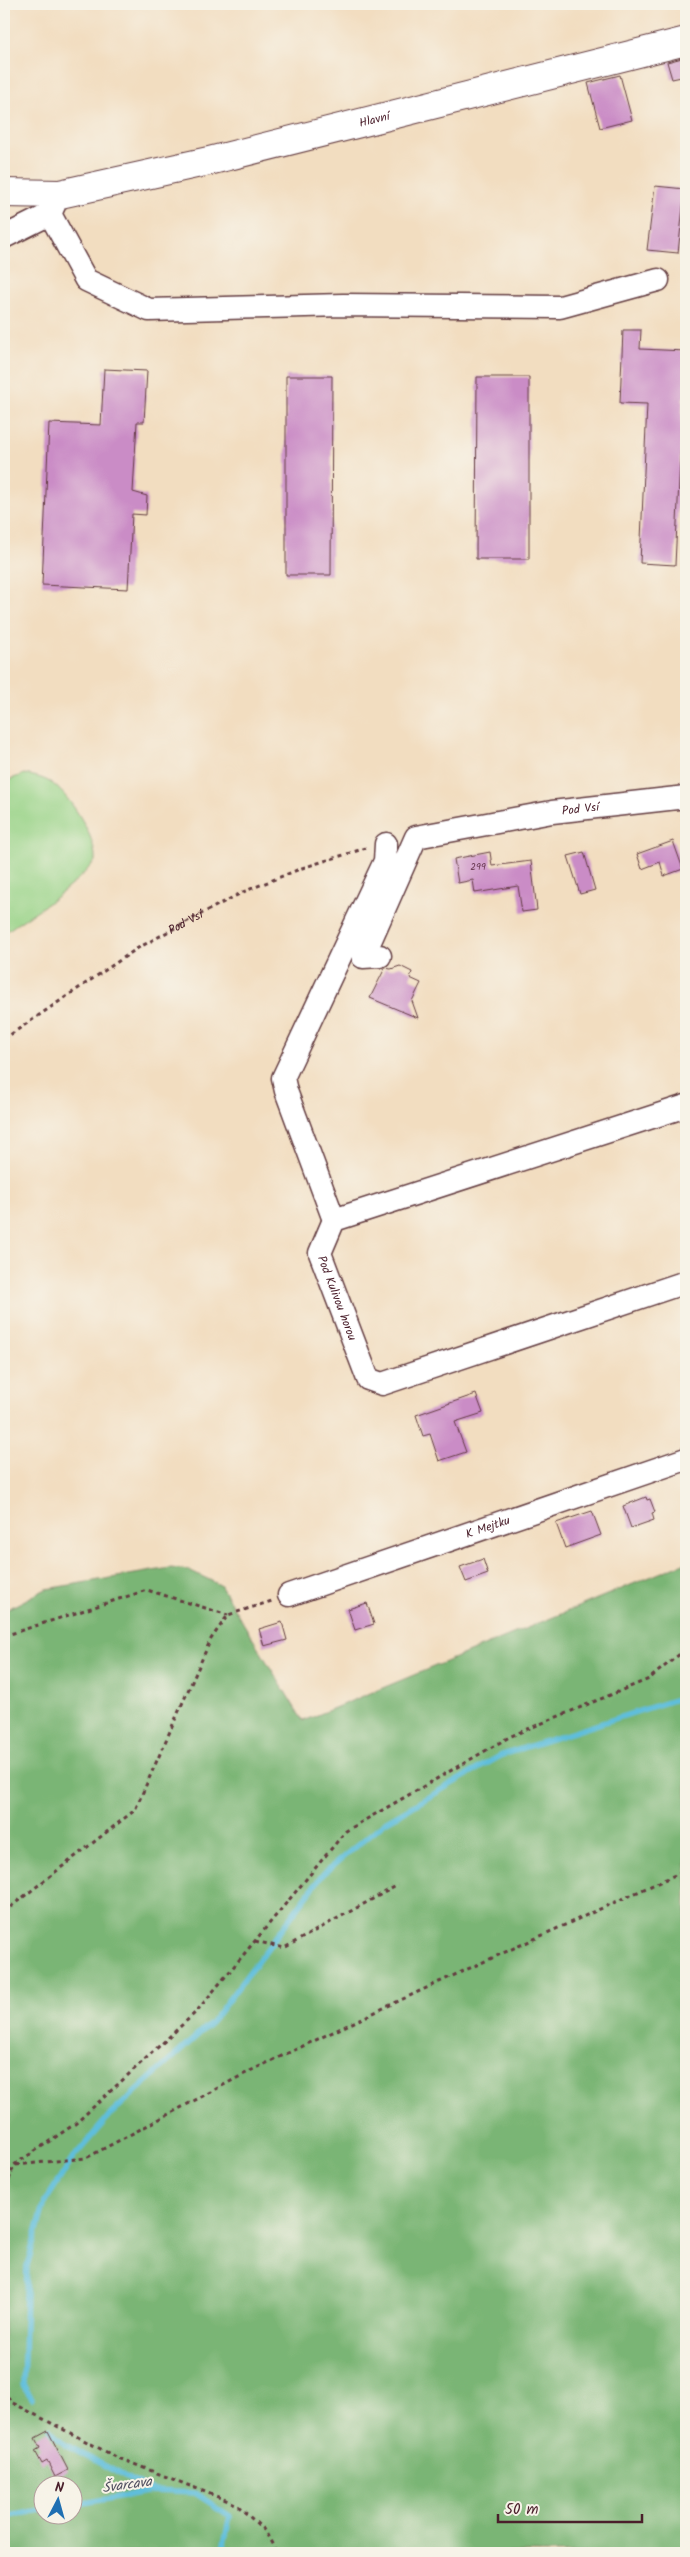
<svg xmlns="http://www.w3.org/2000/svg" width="690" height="2557" font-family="Kalam,sans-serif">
  <rect width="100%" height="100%" fill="#f7f3e8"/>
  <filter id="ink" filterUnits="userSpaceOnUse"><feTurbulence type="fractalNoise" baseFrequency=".02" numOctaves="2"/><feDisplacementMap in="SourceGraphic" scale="10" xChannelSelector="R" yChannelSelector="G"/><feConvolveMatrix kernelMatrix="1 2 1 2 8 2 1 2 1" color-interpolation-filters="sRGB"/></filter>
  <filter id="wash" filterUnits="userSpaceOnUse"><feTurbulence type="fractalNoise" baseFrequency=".0096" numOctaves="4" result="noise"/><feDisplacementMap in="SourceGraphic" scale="20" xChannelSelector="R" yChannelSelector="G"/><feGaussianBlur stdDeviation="1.12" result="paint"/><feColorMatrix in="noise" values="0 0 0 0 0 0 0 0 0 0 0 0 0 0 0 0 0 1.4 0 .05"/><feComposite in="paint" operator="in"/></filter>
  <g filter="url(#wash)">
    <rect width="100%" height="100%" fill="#f2ddc0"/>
    <path fill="#98d387" stroke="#717959" d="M24 774C34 776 45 778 53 784 71 798 97 838 95 861 71 891 35 911 4 933V782Z"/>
    <path fill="#7ab574" stroke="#626a50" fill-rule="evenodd" d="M686 1562V2553H4V1611L46 1589 170 1568 189 1570 220 1585 303 1721ZM42 2484H72V2514H42Z"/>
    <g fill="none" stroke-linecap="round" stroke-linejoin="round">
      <path stroke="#5ebedc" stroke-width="5.5" d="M32 2398 23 2385 27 2266 45 2202 73 2158 111 2114 211 2023 324 1873 385 1822 502 1755 686 1696
        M50 2429 64 2444 152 2491
        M72 2505 153 2491 195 2493 230 2516 222 2553
        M4 2517 42 2510"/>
    </g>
    <g id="blocks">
      <path fill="#ca8cc6" d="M686 57V76L672 79 667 62Z
        M620 75 632 120 600 128 588 83Z
        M655 186 685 189 678 253 647 250Z
        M623 330H641L640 349 686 351V398L683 397 675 565 640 563 647 404 620 403Z
        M104 369 147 371 144 422H137L133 492 147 496 146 515 132 514 128 589 42 585 49 423 101 425Z
        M286 376H332L331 575H286Z
        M477 377H529V559H476Z
        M673 841 683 869 664 876 660 862 642 869 637 854Z
        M490 852 492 866 531 861 537 910 522 912 518 886 475 893 473 880 458 883 454 859Z
        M584 852 595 890 580 894 568 856Z
        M400 966 412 972 410 978 421 983 412 1001 418 1018 370 998 385 968 391 969Z
        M476 1394 483 1413 455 1422 466 1452 439 1461 430 1434 423 1436 416 1415Z
        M646 1497 647 1500 650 1499 655 1512 652 1513 654 1520 631 1528 623 1506Z
        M592 1511 601 1535 565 1548 556 1523Z
        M483 1559 488 1574 466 1582 460 1567Z
        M367 1603 374 1624 355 1630 348 1609Z
        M282 1622 287 1640 264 1646 259 1629Z
        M48 2431 68 2470 55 2477 47 2461 42 2464 35 2451 40 2448 35 2438Z"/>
    </g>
  </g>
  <g filter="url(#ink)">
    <use href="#blocks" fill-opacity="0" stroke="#633c41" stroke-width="1"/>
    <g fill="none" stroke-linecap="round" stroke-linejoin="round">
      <defs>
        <g id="minor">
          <path d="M50 214 86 280 149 310 343 305 560 307 658 280"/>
          <path d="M4 237 50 214 56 201"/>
          <path id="s2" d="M380 956 363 957 416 837 552 812 686 797"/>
          <path id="s3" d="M686 1106 334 1220 320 1253 368 1379 382 1384 686 1282"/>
          <path d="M334 1220 286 1091 283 1078 385 861 386 844"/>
          <path id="s4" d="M289 1595 686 1459"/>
        </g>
        <g id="secondary">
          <path id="s5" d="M4 193 60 194 209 161 686 41"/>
        </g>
      </defs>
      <use href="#minor" stroke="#633c41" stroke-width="25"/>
      <use href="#secondary" stroke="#633c41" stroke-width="30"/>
      <g stroke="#633c41" stroke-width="3" stroke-dasharray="4 4" stroke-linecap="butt">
        <path id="s1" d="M4 1039 138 948 197 916 243 892 302 868 366 848"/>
        <path d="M4 1636 147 1590 228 1615"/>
        <path d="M4 1912 135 1810 211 1639 228 1615 272 1601"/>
        <path d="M255 1941 284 1948 398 1885"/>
        <path d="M16 2165 86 2158 252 2070 437 1983 686 1870"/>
        <path d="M4 2195 14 2165 75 2124 196 2012 346 1831 511 1736 649 1679 686 1649"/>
        <path d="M4 2390 11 2402 116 2457 236 2504 265 2531 277 2553"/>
      </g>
      <use href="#minor" stroke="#fff" stroke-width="22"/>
      <use href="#secondary" stroke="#fff" stroke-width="28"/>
    </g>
  </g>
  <g text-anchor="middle" stroke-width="4" stroke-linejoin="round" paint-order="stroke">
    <g font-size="10" fill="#6a3a52">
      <text x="478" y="870">299</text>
    </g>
    <g font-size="12" fill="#4a1f2b" stroke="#f7f3e8">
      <text dy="4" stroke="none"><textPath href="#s5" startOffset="379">Hlavní</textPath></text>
      <text dy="4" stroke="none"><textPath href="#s2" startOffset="315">Pod Vsí</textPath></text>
      <text dy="4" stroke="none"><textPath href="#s1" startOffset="216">Pod Vsí</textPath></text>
      <text dy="4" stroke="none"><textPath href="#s3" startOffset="454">Pod Kulivou horou</textPath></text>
      <text dy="4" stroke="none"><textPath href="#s4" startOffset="210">K Mejtku</textPath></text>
    </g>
    <g font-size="14" font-style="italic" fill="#504f60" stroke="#f7f3e8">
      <text transform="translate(127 2484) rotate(-8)" y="5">Švarcava</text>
    </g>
  </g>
  <rect width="690" height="2557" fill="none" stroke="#f7f3e8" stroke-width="20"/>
  <g transform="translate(58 2500) rotate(6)"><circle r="24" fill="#f7f3e8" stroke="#b29e9c"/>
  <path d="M0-4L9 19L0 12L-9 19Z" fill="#1f6fb2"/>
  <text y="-8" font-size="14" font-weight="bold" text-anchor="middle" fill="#4a1f2b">N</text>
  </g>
  <path d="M498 2514v8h144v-8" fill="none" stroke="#4a1f2b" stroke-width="2.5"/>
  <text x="505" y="2514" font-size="15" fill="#4a1f2b" stroke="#f7f3e8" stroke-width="4" paint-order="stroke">50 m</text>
</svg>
